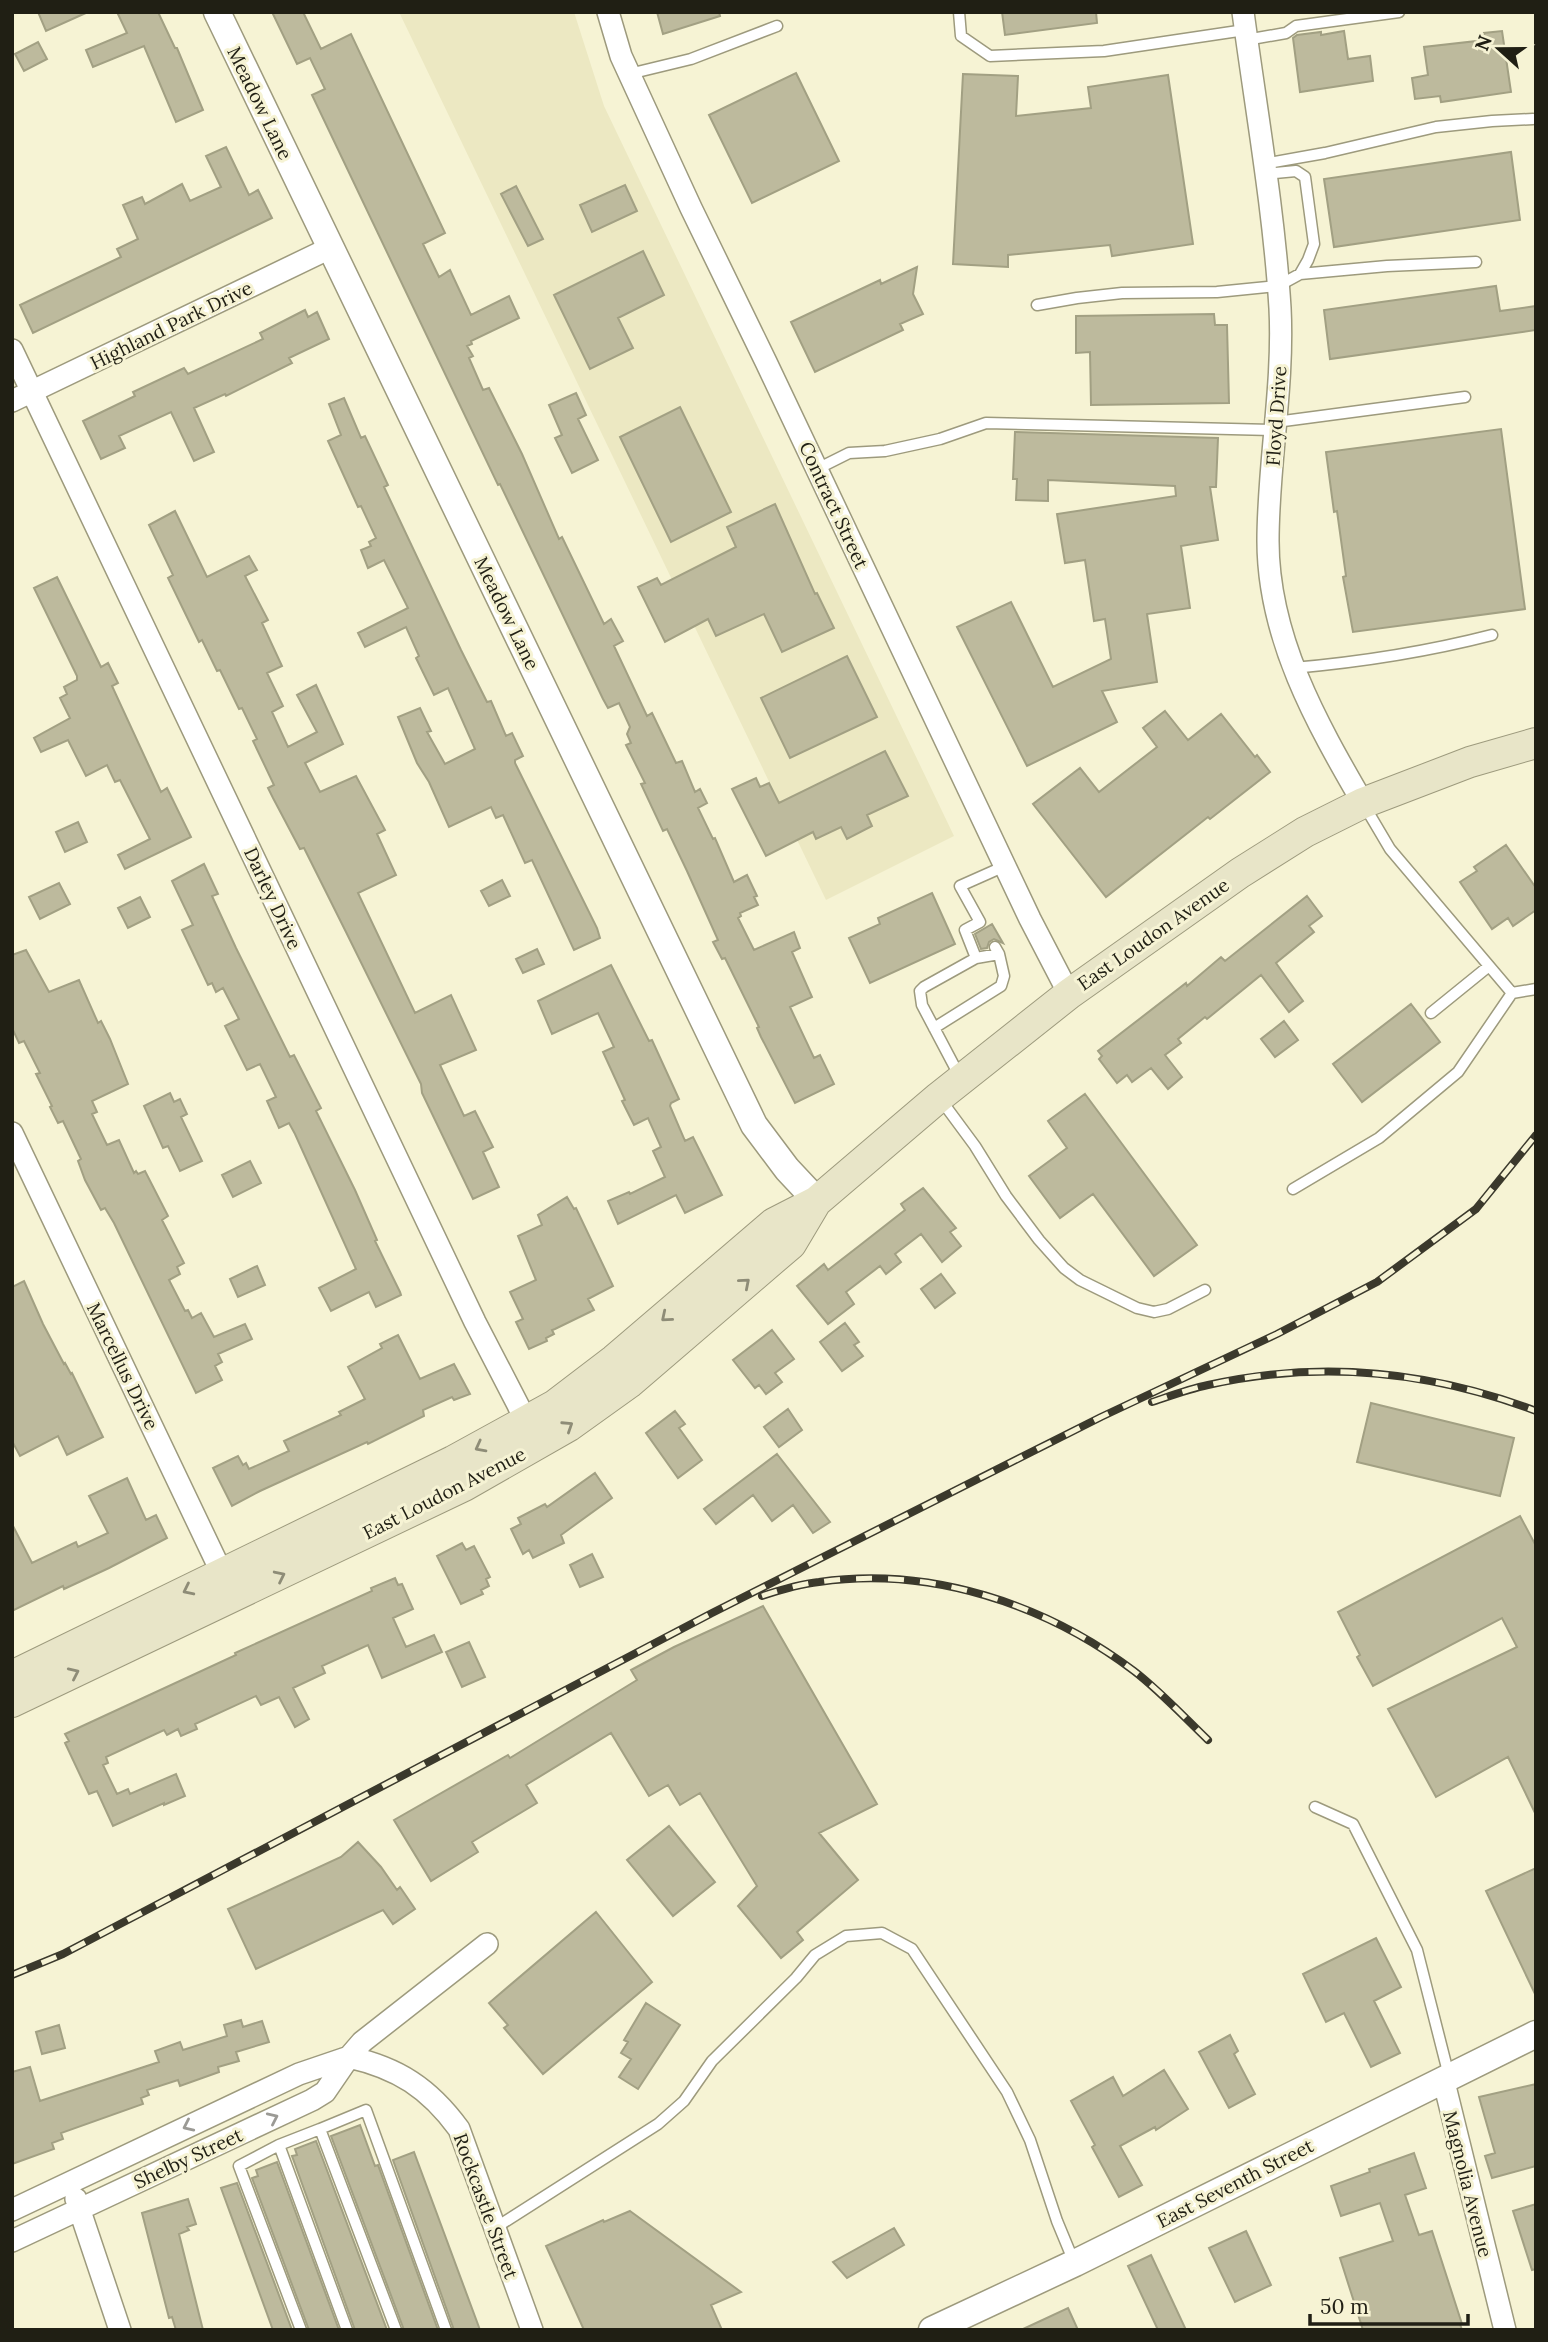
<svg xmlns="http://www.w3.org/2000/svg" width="1548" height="2342" font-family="Lora,serif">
  <rect width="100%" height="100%" fill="#f6f3d4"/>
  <path fill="#ece8c2" d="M399 12H574L604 106 954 836 826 900Z"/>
  <path fill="#bdba9d" stroke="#a2a083" stroke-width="2" d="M38 12H88L46 31Z
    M117 12H158L175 48H177L203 110 176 122 144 46 93 67 86 50 127 33Z
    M272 12H303L321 49 351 34 445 233 423 244 439 277 450 270 471 315 509 296 519 318 471 341 472 344 467 346 473 356 469 358 483 390 489 388 522 454 559 539 562 537 604 624 611 619 623 641 614 646 647 716 652 713 676 763 682 761 695 792 700 789 707 803 698 808 713 839 715 838 734 882 747 875 757 896 754 897 758 905 740 913 741 916 738 918 754 950 794 932 800 948 792 952 812 997 790 1007 814 1058 820 1055 834 1084 795 1103 761 1037 757 1028 759 1027 725 958 722 959 713 942 718 940 687 871 667 829 663 831 641 784 645 783 626 745 631 743 627 734 630 727 619 703 608 708 603 699 500 484 498 485 312 95 325 89 310 58 297 64Z
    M657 12H719L720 16 663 34Z
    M1002 12H1096L1097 23 1005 35Z
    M1344 31 1348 59 1370 56 1373 81 1300 92 1293 38 1297 35 1321 32V35Z
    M1502 31 1511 92 1441 102 1440 96 1415 99 1412 78 1428 75 1424 47 1485 40 1484 33Z
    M38 42 47 59 24 71 15 54Z
    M796 73 839 161 752 203 709 115Z
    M963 74 1018 76 1016 116 1091 108 1088 87 1168 75 1193 244 1112 256 1110 245 1008 255V267L953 264Z
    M226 147 249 195 258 190 272 218 33 333 20 305 121 257 117 249 138 239 123 205 142 197 145 204 182 184 190 201 221 187 206 156Z
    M1511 152 1520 220 1334 247 1324 179Z
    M625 185 637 211 592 232 580 205Z
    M516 186 543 239 528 246 501 194Z
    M643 251 664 295 618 318 633 348 590 369 554 295Z
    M917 267 913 294 923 314 900 324 903 330 815 372 791 322 880 280 881 284Z
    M1496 286 1500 311 1536 306V330L1330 359 1324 310Z
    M305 310 308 317 317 312 329 339 289 358 292 363 226 396 225 394 194 408 214 452 194 461 171 412 119 436 125 448 101 459 83 421 135 396 133 392 184 368 188 374 263 339 260 333Z
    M1214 314 1215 325H1227L1229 403 1091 405 1090 352 1076 353V316Z
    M576 393 586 415 578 419 598 460 572 473 555 438 562 435 549 405Z
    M344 398 361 438 365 436 388 485 384 487 461 650 487 702 491 701 506 736 512 733 523 756 515 760V763L597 928 600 938 574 950 532 860 525 863 503 815 496 818 491 807 449 827 429 782 417 763 398 717 420 708 431 731 427 732 445 764 475 749 448 688 434 695 416 658 419 656 406 627 365 647 358 633 408 608 384 560 368 568 361 550 371 546 369 542 376 538 361 506 358 507 328 441 341 435 329 404Z
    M680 407 731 512 671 542 620 437Z
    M1501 429 1525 609 1353 632 1343 577 1346 576 1337 511 1334 512 1326 452Z
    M1015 432 1218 438 1216 487H1210L1218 540 1181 546 1190 608 1147 614 1157 682 1102 691 1117 722 1027 766 957 627 1011 602 1053 687 1111 659 1105 619 1094 621 1085 560 1065 563 1057 514 1176 496 1175 486 1048 480V501L1016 500 1017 479H1013Z
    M775 504 815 594 817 593 834 628 782 652 764 614 716 636 708 619 665 642 638 587 657 578 661 585 736 547 727 527Z
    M175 511 207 577 249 556 257 570 245 576 268 620 262 623 282 666 267 673 283 706 272 712 288 747 317 732 297 695 316 685 343 744 305 763 320 792 356 776 385 830 377 834 396 875 358 893 415 1013 451 995 476 1050 440 1065 464 1116 475 1111 493 1147 483 1152 499 1187 473 1199 422 1093 421 1084 346 932 304 848 300 849 273 798 268 788 274 785 253 741 257 739 242 708 239 709 220 670 217 671 202 640 199 642 168 578 173 575 149 525Z
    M57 577 101 667 108 663 118 683 112 686 161 792 167 788 191 837 125 869 118 855 150 839 120 780 115 782 107 765 86 776 68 740 41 752 34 738 70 718 60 698 67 694 64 687 77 680V676L34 588Z
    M847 656 877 717 790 758 761 698Z
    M1165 711 1188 740 1221 714 1255 757 1257 755 1270 772 1210 819 1208 817 1106 897 1033 804 1080 768 1099 792 1157 747 1143 728Z
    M885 751 908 796 867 815 872 826 847 839 841 827 816 839 813 832 766 856 732 789 756 778 760 787 769 783 779 803Z
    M78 822 87 842 65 852 56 832Z
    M1506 845 1536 888V910L1513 926 1508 918 1492 929 1460 882 1477 871 1474 867Z
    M204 864 218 894 212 896 236 948 290 1057 294 1055 321 1108 316 1111 355 1190 377 1240 375 1241 400 1292 401 1295 376 1307 369 1292 331 1311 319 1288 356 1269 295 1134 289 1123 279 1128 267 1101 276 1097 260 1064 247 1070 225 1026 239 1019 223 988 216 992 212 983 208 985 182 930 193 925 172 881Z
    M502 880 510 896 489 906 481 891Z
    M59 883 70 904 40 919 29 897Z
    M932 893 955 944 870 983 849 938 880 924 878 918Z
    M1307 896 1322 916 1309 926 1314 932 1276 963 1303 1001 1289 1012 1261 975 1207 1019 1205 1017 1178 1039 1181 1043 1165 1055 1182 1077 1168 1089 1151 1068 1132 1082 1127 1075 1117 1083 1099 1059 1102 1056 1098 1051 1186 983 1187 986 1221 957 1225 961Z
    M140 897 150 917 128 928 118 908Z
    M992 924 1003 943 994 939 989 942 987 948 981 949 975 934Z
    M537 949 544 964 523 973 516 959Z
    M26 950 49 992 79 980 98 1023 101 1021 110 1039 128 1084 92 1101 97 1112 92 1114 107 1145 119 1140 134 1173 136 1171 138 1174 145 1171 168 1216 162 1220 184 1263 177 1267 180 1274 169 1280 185 1311 188 1310 192 1318 201 1313 214 1337 245 1324 252 1339 218 1354 222 1362 215 1366 222 1380 196 1393 114 1223 105 1208 101 1210 85 1180 78 1161 81 1159 63 1121 58 1123 50 1107 52 1106 36 1074 40 1073 24 1041 19 1043 12 1028V955Z
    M611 965 649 1041 652 1040 679 1099 671 1103 670 1106 685 1141 693 1137 722 1195 685 1213 676 1195 618 1224 608 1201 629 1192 630 1194 665 1177 653 1151 661 1147 648 1118 634 1125 622 1101 625 1100 603 1052 614 1047 598 1013 552 1034 538 1001Z
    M1411 1004 1440 1042 1362 1102 1333 1064Z
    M1284 1021 1298 1040 1275 1057 1261 1039Z
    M170 1093 174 1102 180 1099 187 1114 181 1117 202 1161 180 1171 168 1146 163 1148 144 1106Z
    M1085 1094 1197 1245 1154 1276 1093 1194 1060 1218 1029 1176 1067 1148 1048 1121Z
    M250 1161 261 1183 233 1197 222 1175Z
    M923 1188 956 1228 950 1232 961 1246 942 1262 921 1234 895 1254 901 1262 886 1274 880 1266 846 1292 854 1304 828 1324 797 1286 824 1264 828 1270 859 1246 905 1210 901 1204Z
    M567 1197 574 1209 576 1208 613 1286 588 1299 594 1310 555 1329 552 1330 554 1334 546 1338 547 1341 529 1349 516 1322 523 1319 510 1292 536 1280 518 1236 542 1225 538 1215Z
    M257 1266 265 1285 238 1297 230 1279Z
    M941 1274 955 1293 935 1308 921 1289Z
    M24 1281 43 1324 64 1364 65 1363 71 1374 72 1373 103 1437 67 1455 58 1436 20 1456 12 1441V1287Z
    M845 1323 859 1342 854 1345 863 1356 842 1371 820 1342Z
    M772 1330 794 1359 775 1373 782 1382 766 1394 759 1385 755 1388 733 1360Z
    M398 1335 420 1379 454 1364 470 1394 454 1400 452 1397 423 1410 424 1416 368 1444 367 1442 260 1491 232 1506 213 1468 238 1456 243 1465 246 1463 249 1469 289 1451 284 1441 341 1415 339 1412 365 1399 348 1367 382 1348 380 1344Z
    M1371 1403 1514 1438 1500 1496 1357 1462Z
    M788 1409 802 1430 779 1447 764 1427Z
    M675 1411 685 1424 679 1428 702 1460 678 1478 646 1433Z
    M777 1454 830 1522 813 1533 793 1505 772 1521 753 1495 716 1524 704 1509Z
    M595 1473 612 1498 561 1535 564 1543 533 1558 529 1550 523 1554 511 1529 521 1524 518 1518 545 1504 547 1507Z
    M127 1478 146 1520 156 1515 167 1538 109 1568 64 1589 63 1586 12 1611V1524L32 1563 76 1542 78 1547 108 1533 89 1496Z
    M1520 1516 1536 1546V1815L1508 1757 1436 1797 1388 1709 1517 1647 1502 1618 1373 1686 1357 1657 1360 1655 1338 1612Z
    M462 1543 466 1550 474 1546 490 1577 486 1579 489 1586 481 1590 483 1594 461 1604 437 1556Z
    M592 1554 603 1577 580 1587 570 1565Z
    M395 1578 398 1585 402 1584 413 1609 393 1618 406 1647 434 1635 442 1652 382 1678 368 1645 322 1666 325 1673 293 1688 309 1719 295 1727 279 1697 261 1705 256 1696 195 1724 197 1729 181 1736 178 1729 167 1735 164 1730 106 1757 108 1763 103 1765 117 1794 128 1789 130 1794 176 1774 185 1796 164 1805V1803L113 1826 97 1791 89 1794 65 1743 69 1741 65 1734 236 1655 235 1653 372 1591 371 1588Z
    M763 1606 877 1804 819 1833 858 1880 797 1932 803 1940 781 1958 738 1906 757 1886 700 1793 680 1805 668 1785 649 1796 611 1733 526 1785 537 1803 472 1842 478 1852 431 1881 394 1820 508 1755 510 1758 637 1680 631 1670 674 1647Z
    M469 1642 485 1677 462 1687 446 1652Z
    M669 1826 715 1882 673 1916 627 1860Z
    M358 1842 381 1867 397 1890 400 1887 415 1909 393 1924 383 1910 256 1969 228 1909 341 1857Z
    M1536 1868V1996L1486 1891Z
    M596 1912 652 1982 543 2074 504 2028 508 2025 489 2003Z
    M1376 1938 1401 1987 1374 2001 1400 2053 1371 2067 1344 2013 1326 2022 1303 1974Z
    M646 2003 680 2025 638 2089 619 2077 631 2059 621 2053 628 2042 624 2040Z
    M241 2020 243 2027 262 2021 269 2042 236 2052 239 2061 218 2067 219 2072 180 2086 178 2080 147 2090 149 2095 141 2098 143 2104 61 2133 63 2139 52 2143 54 2149 12 2164V2072L30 2067 40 2101 159 2062 155 2051 180 2042 183 2050 227 2036 224 2025Z
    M59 2025 65 2048 42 2054 36 2032Z
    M1230 2035 1238 2051 1234 2054 1255 2094 1229 2108 1199 2052Z
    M1164 2070 1188 2109 1156 2130 1155 2127 1120 2146 1142 2185 1119 2197 1092 2147 1095 2145 1071 2101 1113 2077 1123 2096Z
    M1536 2084V2166L1492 2178 1485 2156 1495 2153 1479 2097Z
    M360 2125 375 2166 378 2165 438 2330H404L331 2136Z
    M316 2141 387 2330H355L292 2156 297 2155 295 2149Z
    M414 2152 480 2330H454L393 2160Z
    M1414 2153 1426 2188 1405 2195 1419 2235 1432 2231 1462 2324H1460L1462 2330H1363L1340 2258 1393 2241 1380 2203 1341 2216 1331 2186 1370 2172 1369 2169Z
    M277 2162 339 2330H309L252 2178 258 2176 256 2170Z
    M237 2183 292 2330H273L221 2188Z
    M188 2199 196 2224 187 2227 189 2230 179 2234 203 2330H176L172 2317 169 2318 142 2213Z
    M1536 2204V2269L1532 2270 1513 2211Z
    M630 2211 741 2292 711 2305 722 2330H584L546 2246 603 2220 604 2222Z
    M894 2228 904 2245 847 2278 833 2262Z
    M1246 2231 1271 2285 1235 2302 1209 2248Z
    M1151 2255 1186 2330H1158L1128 2266Z
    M1068 2308 1078 2330H1021Z"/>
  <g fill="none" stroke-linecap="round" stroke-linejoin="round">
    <defs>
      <path id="service" d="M959 12 961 36 990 56 1104 51 1245 30
        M1246 40 1286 33 1296 26 1399 12
        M629 74 691 59 777 26
        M1263 164 1325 153 1436 127 1492 121 1533 119
        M1264 174 1296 171 1305 177 1314 244 1308 260 1300 274
        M1037 305 1077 298 1122 293 1217 292 1278 286 1300 274 1387 266 1476 262
        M1276 422 1465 397
        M817 469 849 453 885 451 940 439 986 423 1275 430
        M1293 668C1361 662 1426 652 1492 635
        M976 958 999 954 995 947
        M1512 993 1536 989
        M1431 1013 1489 966
        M934 1028 1001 986 1004 976 999 954
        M960 1077 922 1005 920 991 924 987 976 958 965 930 980 922 960 886 1005 866
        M941 1100 975 1146 1006 1196 1039 1240 1064 1268 1080 1280 1137 1308 1154 1312 1168 1309 1205 1290
        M1293 1189 1379 1138 1458 1072 1512 993 1390 849 1364 805
        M1315 1807 1353 1824 1417 1950 1449 2076
        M320 2129 366 2110 446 2330
        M279 2145 347 2330
        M495 2228 658 2124 684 2101 712 2061 796 1978 815 1955 846 1936 882 1933 912 1949 1007 2092 1030 2140 1057 2221 1074 2262
        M301 2330 239 2166 279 2145 320 2129 396 2330"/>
      <path id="minor" d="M608 12 621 56 691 208 766 362 1030 919 1069 994
        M1243 12C1256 109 1274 210 1280 308 1284 386 1268 463 1268 541 1268 637 1316 722 1363 803
        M12 350 475 1322 518 1405 531 1434
        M12 401 330 248
        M12 1133 228 1586
        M487 1944 362 2042 349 2057C398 2068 429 2088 459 2129L532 2330
        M1443 2078 1505 2330
        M76 2199 120 2330
        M12 2210 299 2074 349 2057 325 2092 312 2100 12 2241"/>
      <path id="tertiary" d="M217 12 754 1125 787 1169 817 1201
        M932 2330 1075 2263 1536 2034"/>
      <path id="secondary" d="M12 1676 453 1461 555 1405 614 1360 774 1223 817 1201 939 1097 1069 994 1240 873 1305 832 1363 803 1470 762 1536 743
        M12 1702 464 1486 569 1426 629 1383 791 1244 816 1202"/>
    </defs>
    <use href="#service" stroke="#9d9a7d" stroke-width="13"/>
    <use href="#minor" stroke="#9d9a7d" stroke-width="24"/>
    <use href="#tertiary" stroke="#9d9a7d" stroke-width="29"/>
    <use href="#secondary" stroke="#9d9a7d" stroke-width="32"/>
    <use href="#service" stroke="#fff" stroke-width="10"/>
    <use href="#minor" stroke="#fff" stroke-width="21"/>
    <use href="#tertiary" stroke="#fff" stroke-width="26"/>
    <use href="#secondary" stroke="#e8e5c8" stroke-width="30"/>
    <defs>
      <path id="rail" d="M1152 1402C1170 1396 1189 1389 1208 1385 1319 1360 1430 1371 1536 1411
        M762 1596C780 1590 800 1584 819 1582 930 1566 1046 1604 1134 1671 1160 1691 1184 1717 1208 1740
        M12 1975 63 1954 712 1613 1101 1417 1277 1334 1377 1282 1476 1209 1536 1135"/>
    </defs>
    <use href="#rail" stroke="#3b392c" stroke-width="8"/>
    <use href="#rail" stroke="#f6f3d4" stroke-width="5" stroke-dasharray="16" stroke-linecap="butt"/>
  </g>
  <defs><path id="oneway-chevron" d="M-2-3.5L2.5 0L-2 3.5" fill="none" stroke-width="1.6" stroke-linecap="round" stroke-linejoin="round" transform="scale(1.75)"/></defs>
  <g stroke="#8e8c77">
    <use href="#oneway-chevron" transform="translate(745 1283) rotate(-41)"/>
    <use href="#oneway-chevron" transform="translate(666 1317) rotate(140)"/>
    <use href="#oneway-chevron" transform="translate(568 1426) rotate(-33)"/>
    <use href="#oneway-chevron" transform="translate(480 1447) rotate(152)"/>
    <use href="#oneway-chevron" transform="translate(280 1576) rotate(-26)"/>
    <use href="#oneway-chevron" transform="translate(188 1590) rotate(154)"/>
    <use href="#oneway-chevron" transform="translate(74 1673) rotate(-25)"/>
  </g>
  <g stroke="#9b9a95">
    <use href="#oneway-chevron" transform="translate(273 2118) rotate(-25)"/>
    <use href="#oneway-chevron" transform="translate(188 2126) rotate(155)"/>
  </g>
  <g text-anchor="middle" stroke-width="6" stroke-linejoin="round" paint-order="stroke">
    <g font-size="19" fill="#201f14" stroke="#f6f3d4">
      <text transform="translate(260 103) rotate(64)" y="7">Meadow Lane</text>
      <text transform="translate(171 325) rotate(-26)" y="7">Highland Park Drive</text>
      <text transform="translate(1276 416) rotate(-86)" y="7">Floyd Drive</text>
      <text transform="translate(834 505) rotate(65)" y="7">Contract Street</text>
      <text transform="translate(507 613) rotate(64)" y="7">Meadow Lane</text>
      <text transform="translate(273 898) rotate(65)" y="7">Darley Drive</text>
      <text transform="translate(1153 934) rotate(-35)" y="7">East Loudon Avenue</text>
      <text transform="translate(123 1366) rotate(64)" y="7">Marcellus Drive</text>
      <text transform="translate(444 1493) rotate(-27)" y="7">East Loudon Avenue</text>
      <text transform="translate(188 2158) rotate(-25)" y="7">Shelby Street</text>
      <text transform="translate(1235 2183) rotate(-27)" y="7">East Seventh Street</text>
      <text transform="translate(1468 2184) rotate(76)" y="7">Magnolia Avenue</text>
      <text transform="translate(486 2206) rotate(70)" y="7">Rockcastle Street</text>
    </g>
  </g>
  <rect width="1548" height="2342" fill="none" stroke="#201f14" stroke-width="28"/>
  <g transform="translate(1499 49) rotate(291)" stroke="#f6f3d4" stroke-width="5" paint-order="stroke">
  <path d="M0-5L12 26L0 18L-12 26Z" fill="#201f14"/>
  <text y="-10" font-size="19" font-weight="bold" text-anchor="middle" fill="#201f14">N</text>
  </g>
  <path d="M1310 2314v10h158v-10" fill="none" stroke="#201f14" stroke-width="3.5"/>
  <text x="1320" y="2314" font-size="21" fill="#201f14" stroke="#f6f3d4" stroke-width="5" paint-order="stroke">50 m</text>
</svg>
